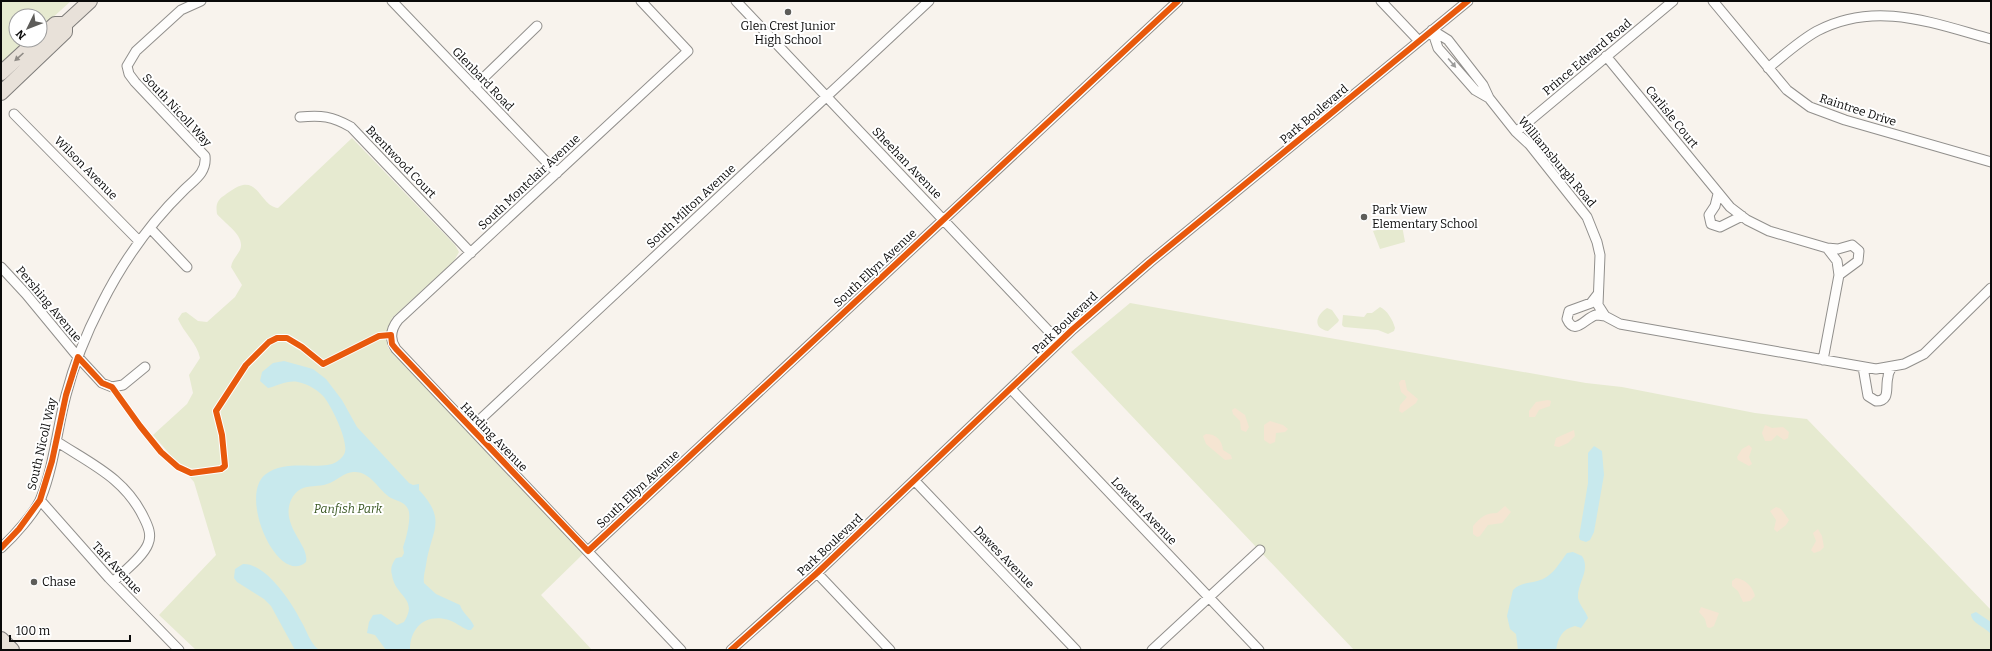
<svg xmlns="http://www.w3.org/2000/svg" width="1992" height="651" font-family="Bitter,serif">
  <rect width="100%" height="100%" fill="#f8f3ed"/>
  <path fill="#e6ead0" d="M1 1H71L40 29V16H16V40H27L1 64Z
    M352 138 455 245 459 252 454 261 392 318 386 336 388 348 583 554 541 595 592 650H196L159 615 216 555 194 482 153 435 187 404 193 393 189 375 200 358C197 343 184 333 178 319L182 313 186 312 198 321 207 322 235 297 242 285 231 267C232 260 237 256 240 250 246 236 225 224 217 214 216 207 216 202 222 197 228 193 236 186 243 185 259 182 263 207 278 208Z
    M1401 220 1405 242 1380 249 1373 231 1390 227 1389 223Z
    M1130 303 1586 383 1622 387 1755 413 1807 419 1991 610V650H1354L1071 352Z
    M1380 307C1387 310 1393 320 1395 328L1394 331 1388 334 1378 330 1344 327 1342 325 1343 315 1364 317 1367 313H1372Z
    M1327 308 1332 310 1339 320 1338 322 1328 331C1312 328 1316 315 1327 308Z"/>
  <path fill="#f5e5d2" d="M1401 380H1405L1407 390 1418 399 1416 403 1402 413 1399 411 1400 405 1407 397 1401 392 1399 383Z
    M1548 400 1551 401 1550 406 1539 410 1535 417H1529V411L1536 402Z
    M1235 408 1245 415 1249 427 1246 432 1241 430 1240 421 1233 414 1232 410Z
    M1270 421 1283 425 1288 429 1285 432 1276 433 1275 442 1270 444 1264 440V425Z
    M1765 425 1772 428 1783 427 1789 432 1788 438 1784 440 1777 435 1771 441H1765L1762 433Z
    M1574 430 1575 436 1568 443 1559 447 1554 446 1556 438Z
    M1206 434C1216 434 1222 440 1223 450L1231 455 1232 459 1225 460 1206 444 1203 436Z
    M1749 445 1752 448 1749 457 1752 464 1749 466 1738 460 1737 457 1742 449Z
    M1505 506 1511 512 1502 523 1488 525 1480 536 1477 537 1473 534V526C1481 517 1485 513 1497 513Z
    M1776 507 1781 509 1789 520 1786 525 1777 532 1774 529 1776 520 1770 511Z
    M1818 529 1822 536 1824 547 1820 551 1814 553 1811 550 1816 541 1813 533Z
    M1736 578C1745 579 1753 587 1755 596L1750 601 1743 602 1738 591 1732 586V581Z
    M1701 607 1719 613 1714 626 1710 628 1707 627 1705 619 1699 612Z"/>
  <path fill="#c8e9ed" d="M284 361 313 369 326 379 342 400 357 427 409 483 413 485 419 484V490C448 521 431 530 426 565 425 571 423 577 424 583L436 594 460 605C462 613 471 618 474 626L471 630H468C461 627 455 622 449 620 426 613 410 627 410 650H386L375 635 367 633 369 622 373 615 381 614 397 625 404 622C419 598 395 597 392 575 390 568 392 564 396 558L402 557 404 553 403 547C406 540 412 516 408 509 405 502 397 501 391 498 378 490 371 472 355 472 345 471 337 481 327 484 319 487 308 485 301 489 297 491 293 495 291 500 280 526 310 545 306 562 278 587 237 495 266 474 285 460 310 469 332 464 337 462 343 458 345 452 348 440 332 407 324 397 318 390 308 384 298 382 287 380 278 386 268 388L260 381 262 372 273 363Z
    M1594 446 1602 451 1604 475 1594 532 1590 540 1586 542 1580 540 1579 537 1588 483V453Z
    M1573 552 1582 556C1591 570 1577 583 1578 598 1579 605 1586 611 1588 618L1581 628 1575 626C1562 629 1558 638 1556 650H1518L1516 634 1510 629 1507 616 1513 590C1522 581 1532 584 1543 579 1554 574 1560 562 1567 553Z
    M243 564C266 563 292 603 301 621 307 631 310 643 319 650H295L271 606 264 599 237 582 234 578 235 569Z
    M1976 612 1991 622V634C1985 627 1971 623 1971 614Z"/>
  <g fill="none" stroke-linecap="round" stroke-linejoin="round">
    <defs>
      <path id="minor" d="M392 1 557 173
        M641 1 688 51 398 320C391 329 389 339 396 349L681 650
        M736 1 1059 342
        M1381 1 1419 41
        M1713 1 1787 90 1810 107 1845 120 1991 162
        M1432 30 1448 40 1483 85 1489 98 1516 132 1530 145 1587 217 1597 242 1600 255 1598 305 1605 316 1620 324 1876 369 1904 364 1924 354 1991 288
        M1432 30 1438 48 1475 90 1489 98
        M1606 56 1730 207 1747 220 1769 231 1827 248 1837 261 1839 275 1823 360
        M1768 68C1783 56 1799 41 1817 31 1876 0 1932 23 1991 39
        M474 87 537 26
        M14 114 139 241
        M300 117C321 115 332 116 351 127L471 253
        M1516 132 1673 1
        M1718 194 1715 206 1709 215 1711 224 1720 227 1742 216
        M150 228 187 267
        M1827 248 1838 249 1852 245 1859 251 1858 261 1839 275
        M1 267 26 294 78 357 102 383 112 387 123 385 145 367
        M1598 294 1591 303 1569 311 1567 319C1575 337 1586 317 1596 315 1598 315 1602 316 1605 316
        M1863 367 1868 396 1876 401C1891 401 1885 387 1888 377 1888 374 1890 370 1892 367
        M1011 389 1259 650
        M471 428 929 1
        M56 441C91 464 125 478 144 518 148 526 152 535 148 544 143 557 123 572 113 582
        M915 481 1076 650
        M40 500 109 578 179 650
        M1 548C13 537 35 513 41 498 54 466 57 429 66 395 74 364 86 334 101 305 122 263 150 223 184 190 194 180 207 173 205 156L135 82 129 74 127 66 136 51 181 10 201 1
        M588 551 1178 1
        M817 573 890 650
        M731 650 817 573 1073 329 1150 262 1468 1
        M1152 650 1260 550"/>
      <path id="primary" d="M40 38 55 24H65L90 1
        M1 73 37 40
        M1 93 65 32V24
        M1 639 12 650"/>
    </defs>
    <use href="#minor" stroke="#918f8c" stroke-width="11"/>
    <use href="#primary" stroke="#7e7c7a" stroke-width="16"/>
    <use href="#minor" stroke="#fefdfc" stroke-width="9"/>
    <use href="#primary" stroke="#e8e1d9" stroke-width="14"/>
    <defs>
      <path id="cycleway" d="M1 548 19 529 40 500 52 461 66 395 78 357 102 383 112 387 140 426 161 452 178 467 191 473 221 469 225 466 222 435 216 411 246 365 269 342 277 338H287L302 347 323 364 379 336 391 335 392 344 396 349 588 551 1178 1
        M731 650 817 573 1073 329 1150 262 1468 1"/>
    </defs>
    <use href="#cycleway" stroke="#fff" stroke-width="8"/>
    <use href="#cycleway" stroke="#e8590c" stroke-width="6"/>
  </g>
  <defs><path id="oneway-solid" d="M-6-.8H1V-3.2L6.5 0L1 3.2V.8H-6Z"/></defs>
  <use fill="#8f8b86" href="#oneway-solid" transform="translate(19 57) rotate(138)"/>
  <use fill="#9c9c9b" href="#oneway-solid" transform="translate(1452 63) rotate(49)"/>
  <g fill="#5d5c59" stroke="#fff" stroke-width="1.5">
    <circle cx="788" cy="12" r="4"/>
    <circle cx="1364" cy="217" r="4"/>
    <circle cx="34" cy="582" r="4"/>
  </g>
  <g text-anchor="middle" stroke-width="4" stroke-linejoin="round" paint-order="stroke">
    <g font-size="12" fill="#0a0a0a" stroke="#fff" text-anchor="start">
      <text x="788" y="30" text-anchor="middle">Glen Crest Junior<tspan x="788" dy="14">High School</tspan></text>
      <text x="1372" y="214">Park View<tspan x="1372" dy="14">Elementary School</tspan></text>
      <text x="42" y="586">Chase</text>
    </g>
    <g font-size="12" fill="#0a0a0a" stroke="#fff">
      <text transform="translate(1587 57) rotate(-40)" y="4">Prince Edward Road</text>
      <text transform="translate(483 79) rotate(46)" y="4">Glenbard Road</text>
      <text transform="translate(177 110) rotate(47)" y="4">South Nicoll Way</text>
      <text transform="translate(1858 110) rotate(18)" y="4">Raintree Drive</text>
      <text transform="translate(1314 114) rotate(-40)" y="4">Park Boulevard</text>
      <text transform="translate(1672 117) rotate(51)" y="4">Carlisle Court</text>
      <text transform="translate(401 162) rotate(46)" y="4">Brentwood Court</text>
      <text transform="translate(1557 162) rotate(50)" y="4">Williamsburgh Road</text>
      <text transform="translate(907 163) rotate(46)" y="4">Sheehan Avenue</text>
      <text transform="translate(86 168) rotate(45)" y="4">Wilson Avenue</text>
      <text transform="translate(529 182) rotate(-43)" y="4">South Montclair Avenue</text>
      <text transform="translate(691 206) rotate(-43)" y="4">South Milton Avenue</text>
      <text transform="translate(875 268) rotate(-43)" y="4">South Ellyn Avenue</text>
      <text transform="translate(49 304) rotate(50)" y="4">Pershing Avenue</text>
      <text transform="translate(1065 323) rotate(-43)" y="4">Park Boulevard</text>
      <text transform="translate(494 437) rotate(46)" y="4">Harding Avenue</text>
      <text transform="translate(42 444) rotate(-77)" y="4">South Nicoll Way</text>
      <text transform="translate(638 489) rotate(-43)" y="4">South Ellyn Avenue</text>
      <text transform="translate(1144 511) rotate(46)" y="4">Lowden Avenue</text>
      <text transform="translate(830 545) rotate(-43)" y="4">Park Boulevard</text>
      <text transform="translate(1004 557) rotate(46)" y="4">Dawes Avenue</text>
      <text transform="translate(117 568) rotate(47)" y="4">Taft Avenue</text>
    </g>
    <g font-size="12" font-style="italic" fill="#3a5823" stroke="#fff">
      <text x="348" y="513">Panfish Park</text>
    </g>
  </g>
  <rect width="1992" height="651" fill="none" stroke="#0a0a0a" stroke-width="4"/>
  <g transform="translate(28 28) rotate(227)"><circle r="19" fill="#ffffff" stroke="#9d9d9d"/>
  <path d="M0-3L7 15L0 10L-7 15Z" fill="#5d5c59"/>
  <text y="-6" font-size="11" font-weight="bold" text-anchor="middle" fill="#0a0a0a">N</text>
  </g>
  <path d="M10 635v6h120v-6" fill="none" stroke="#0a0a0a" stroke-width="2"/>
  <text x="16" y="635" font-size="12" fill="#0a0a0a" stroke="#ffffff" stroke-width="3" paint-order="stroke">100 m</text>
</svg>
